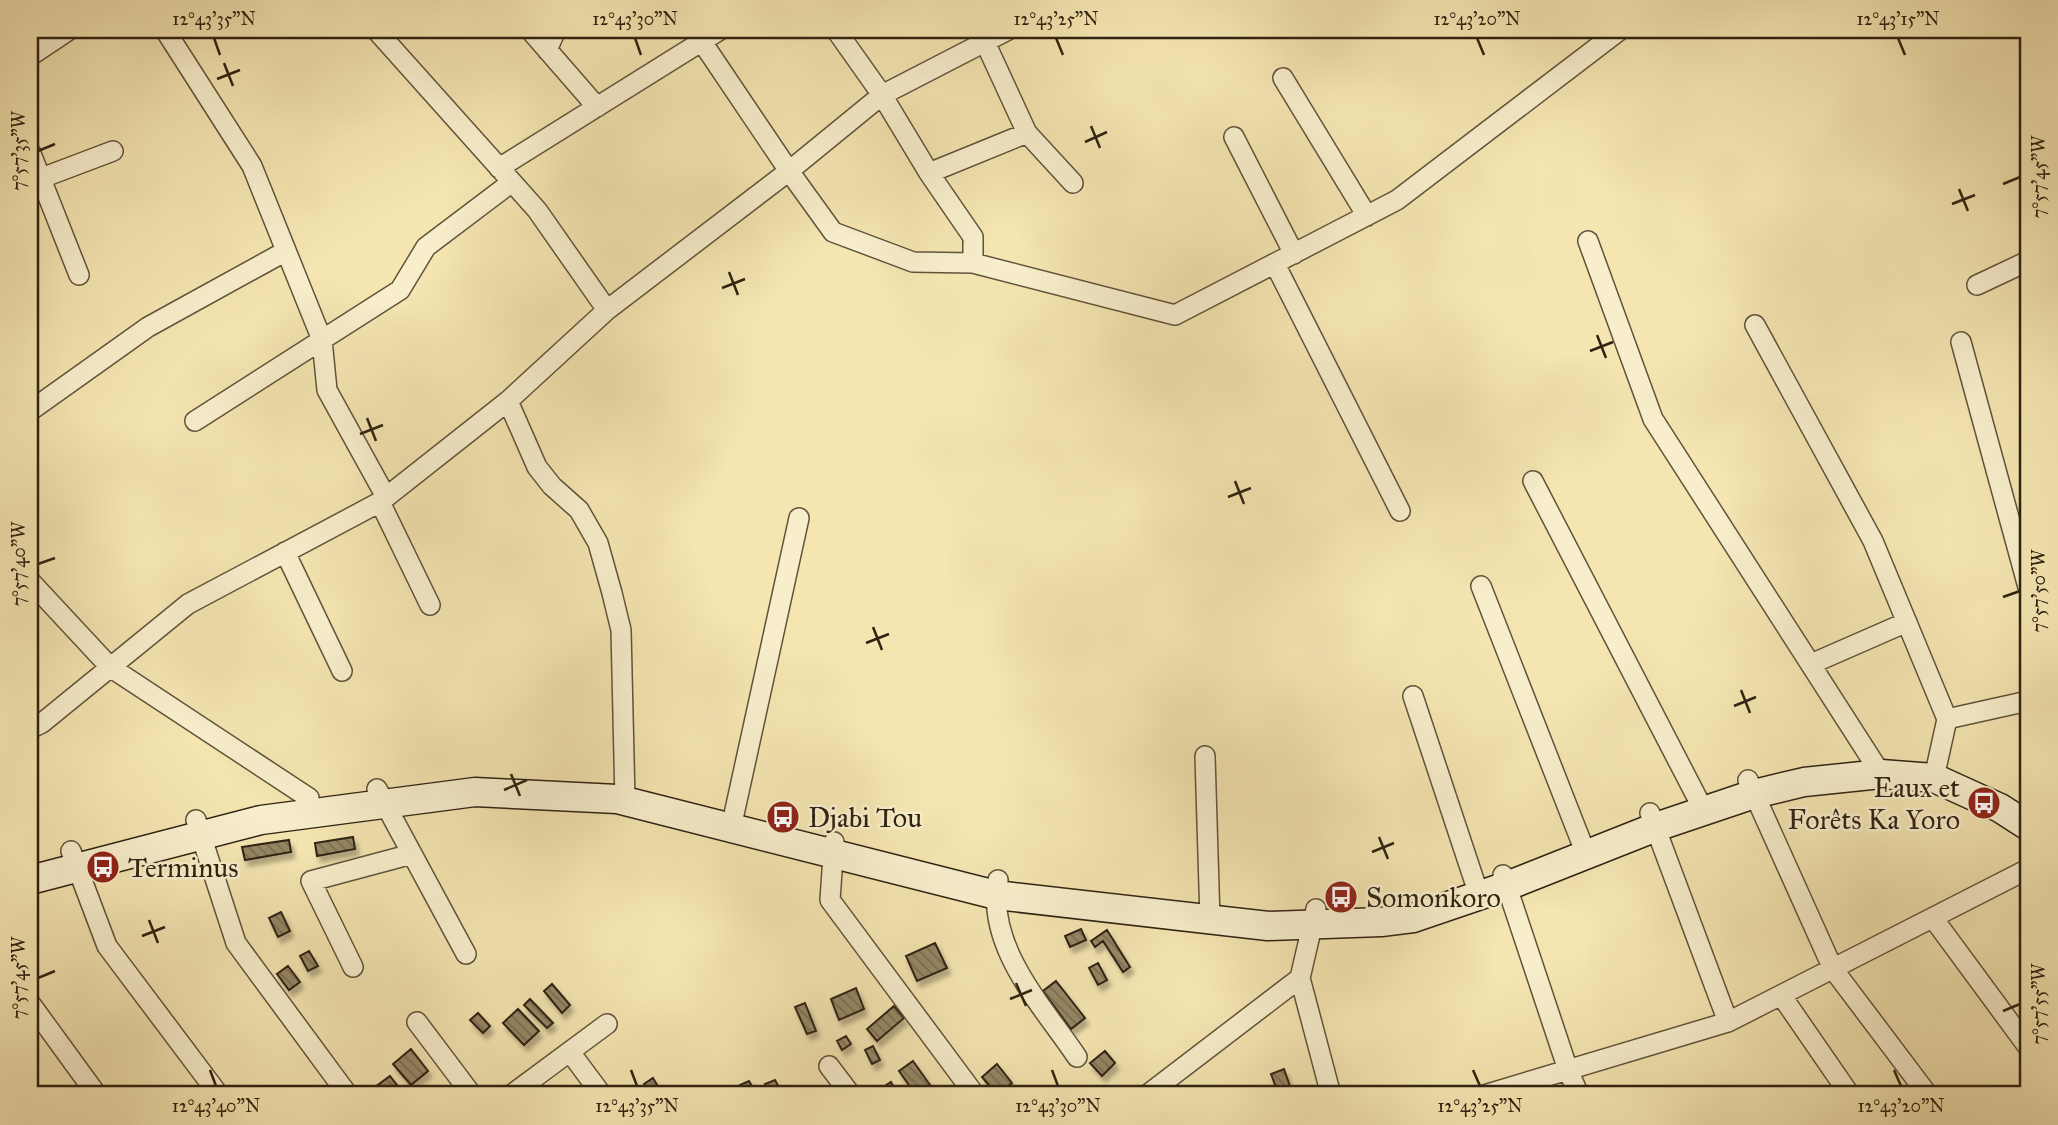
<svg xmlns="http://www.w3.org/2000/svg" width="2058" height="1125" font-family="'IM FELL Great Primer',serif">
  <defs>
    <pattern id="building-back-hatch" width="6" height="6" patternUnits="userSpaceOnUse" patternTransform="scale(1.75)"><rect width="6" height="6" fill="#958765"/><path d="M-1 5l2 2M0 0l6 6M5-1l2 2" fill="none" stroke="#7a6e52"/></pattern>
    <filter id="shadow"><feDropShadow dx="3.5" dy="6" stdDeviation="2" flood-color="#0004"/></filter>
  </defs>
  <rect width="100%" height="100%" fill="#f4e5b1"/>
  <filter id="stains"><feTurbulence type="fractalNoise" baseFrequency=".00286" numOctaves="4"/><feColorMatrix values="0 0 0 0 .2 0 0 0 0 .09 0 0 0 0 .02 0 0 0 .5 -.17"/></filter>
  <radialGradient id="worn" r=".72"><stop offset=".6" stop-color="#630" stop-opacity="0"/><stop offset="1" stop-color="#630" stop-opacity=".3"/></radialGradient>
  <path fill="url(#building-back-hatch)" stroke="#2f2212" stroke-width="2" filter="url(#shadow)" d="M353 837 355 849 317 856 315 843Z
    M289 840 291 852 245 860 242 847Z
    M281 912 290 931 278 937 269 918Z
    M1081 929 1086 940 1070 947 1065 936Z
    M1107 930 1130 967 1123 972 1103 941 1095 947 1091 941Z
    M935 943 947 968 917 981 906 956Z
    M309 951 318 966 308 971 300 956Z
    M1098 963 1107 980 1098 985 1089 968Z
    M288 966 300 982 289 990 277 974Z
    M1056 981 1085 1018 1071 1029 1043 991Z
    M552 984 570 1005 562 1013 544 991Z
    M856 988 864 1009 839 1020 831 999Z
    M530 999 553 1023 547 1028 524 1005Z
    M805 1003 816 1031 807 1034 795 1007Z
    M894 1006 904 1018 877 1041 867 1029Z
    M518 1009 539 1031 524 1045 503 1023Z
    M478 1013 490 1026 483 1033 470 1020Z
    M846 1036 851 1044 842 1050 837 1041Z
    M873 1046 880 1060 872 1064 865 1050Z
    M411 1049 428 1071 411 1085 393 1064Z
    M1105 1051 1115 1063 1102 1076 1090 1063Z
    M913 1061 937 1095H916L899 1071Z
    M997 1064 1012 1083 997 1095 982 1077Z
    M1284 1069 1293 1095H1279L1271 1074Z
    M390 1076 403 1093 399 1095H381L375 1087Z
    M653 1078 663 1095H642L640 1092 647 1089 644 1084Z
    M775 1080 783 1095H771L765 1084Z
    M749 1081 757 1095H745L740 1085Z
    M891 1082 898 1095H888L883 1087Z
    M1047 1088 1053 1095H1039Z"/>
  <g fill="none" stroke-linecap="round" stroke-linejoin="round">
    <defs>
      <path id="street" d="M165 30 252 166 322 340 327 390 386 497
        M376 30 537 210 607 310
        M530 30 597 107
        M694 30 789 171 882 95 1008 30
        M836 30 882 95 929 173 973 237V263
        M985 42 1027 133 1073 183
        M547 50 556 30
        M30 56 69 30
        M1283 78 1367 216
        M1234 137 1294 254
        M30 151 79 275
        M499 168 720 30
        M929 173 1027 133
        M31 182 113 151
        M1588 241 1653 419 1881 774
        M1275 264 1400 511
        M1977 285 2028 261
        M1755 325 1873 541 1947 719 1934 778
        M1961 342 2028 587
        M508 401 537 467 552 486 579 510 598 543 612 593 621 630 625 801
        M30 411 148 327 286 251
        M195 421 400 290 426 247 512 182
        M1533 481 1704 811
        M380 502 430 605
        M285 552 342 671
        M30 581 110 667 309 798
        M1481 586 1586 854
        M1811 664 1907 622
        M1413 696 1479 895
        M1947 719 2028 701
        M30 729 42 723 188 604 380 502 508 401 607 310 789 171 833 232 913 262 973 263 1175 315 1397 200 1620 30
        M1205 756 1210 920
        M1748 780 1833 969 1928 1095
        M377 789 466 954
        M1650 813 1728 1022
        M196 820 236 943 348 1095
        M731 828 799 518
        M834 842 830 900 975 1095
        M71 851 107 946 219 1095
        M1503 875 1568 1070 1579 1095
        M998 880C986 947 1042 1005 1077 1057
        M1316 909 1300 978 1331 1095
        M1933 918 2028 1047
        M353 967 311 881 412 854
        M1781 995 1850 1095
        M30 1003 97 1095
        M417 1022 472 1095
        M570 1052 602 1095
        M829 1066 851 1095
        M511 1095 607 1024
        M1147 1095 1300 978
        M1484 1095 1728 1022 2028 869"/>
      <path id="secondary" d="M30 880 261 820 475 792 617 799 996 895 1268 926 1381 922 1413 918 1507 886 1656 827 1754 794 1804 782 1881 774 1934 778 2000 808 2028 826"/>
    </defs>
    <use href="#street" stroke="#60533a" stroke-width="22"/>
    <use href="#secondary" stroke="#2f2212" stroke-width="31"/>
    <use href="#street" stroke="#f8eecc" stroke-width="19"/>
    <use href="#secondary" stroke="#f8eecc" stroke-width="28"/>
  </g>
  <path fill="none" stroke="#2f2212" stroke-width="2.5" d="M214 38 220 55M635 38 641 55M1056 38 1063 55M1477 38 1484 55M1898 38 1905 55M224 63 233 86M217 79 240 70M1091 126 1100 148M1085 142 1107 132M38 151 55 144M2003 184 2020 177M1959 189 1968 211M1952 204 1975 195M729 272 738 295M722 288 745 279M1597 335 1606 358M1590 351 1613 342M367 418 376 441M360 434 383 425M1235 481 1244 504M1228 497 1251 488M38 564 55 558M2003 597 2020 591M873 627 882 650M866 643 889 634M1741 690 1750 713M1734 706 1756 697M511 774 520 796M504 790 527 780M1379 837 1388 859M1372 852 1394 843M149 920 158 943M142 936 165 927M38 978 55 971M1016 983 1026 1006M1010 999 1032 990M2003 1011 2020 1004M210 1070 216 1086M631 1070 637 1086M1052 1070 1058 1086M1473 1070 1480 1086M1894 1070 1901 1086"/>
  <defs>
    <symbol id="bus-disc" viewBox="-11 -11 22 22"><circle r="9.5" fill="#8f2418" stroke="#f8eecc"/><path d="M-5-6H5V4H4V6H2V4H-2V6H-4V4H-5ZM-3.5-4V0h7V-4ZM-3.5 1.2v1.5H-2V1.2ZM2 1.2v1.5H3.5V1.2Z" fill="#fff"/></symbol>
  </defs>
  <g fill-rule="evenodd">
    <use href="#bus-disc" x="1965" y="784" width="38" height="38"/>
    <use href="#bus-disc" x="764" y="798" width="38" height="38"/>
    <use href="#bus-disc" x="84" y="848" width="38" height="38"/>
    <use href="#bus-disc" x="1322" y="878" width="38" height="38"/>
  </g>
  <g text-anchor="middle" stroke-width="5" stroke-linejoin="round" paint-order="stroke">
    <g font-size="28" fill="#2f2212" stroke="#f8eecc" text-anchor="start">
      <text x="1960" y="797" text-anchor="end">Eaux et<tspan x="1960" dy="32">Forêts Ka Yoro</tspan></text>
      <text x="808" y="827">Djabi Tou</text>
      <text x="128" y="877">Terminus</text>
      <text x="1366" y="907">Somonkoro</text>
    </g>
  </g>
  <rect width="2058" height="1125" fill="none" stroke="#f4e5b1" stroke-width="77"/>
  <rect x="38" y="38" width="1982" height="1048" fill="none" stroke="#2f2212" stroke-width="2.5"/>
  <g font-size="18" text-anchor="middle" fill="#2f2212">
    <text x="214" y="25">12°43'35"N</text>
    <text x="635" y="25">12°43'30"N</text>
    <text x="1056" y="25">12°43'25"N</text>
    <text x="1477" y="25">12°43'20"N</text>
    <text x="1898" y="25">12°43'15"N</text>
    <text transform="translate(19 151) rotate(-90)" y="6">7°57'35"W</text>
    <text transform="translate(2039 177) rotate(-90)" y="6">7°57'45"W</text>
    <text transform="translate(19 564) rotate(-90)" y="6">7°57'40"W</text>
    <text transform="translate(2039 591) rotate(-90)" y="6">7°57'50"W</text>
    <text transform="translate(19 978) rotate(-90)" y="6">7°57'45"W</text>
    <text transform="translate(2039 1004) rotate(-90)" y="6">7°57'55"W</text>
    <text x="216" y="1112">12°43'40"N</text>
    <text x="637" y="1112">12°43'35"N</text>
    <text x="1058" y="1112">12°43'30"N</text>
    <text x="1480" y="1112">12°43'25"N</text>
    <text x="1901" y="1112">12°43'20"N</text>
  </g>
  <rect width="100%" height="100%" filter="url(#stains)"/>
  <rect width="100%" height="100%" fill="url(#worn)"/>
</svg>
